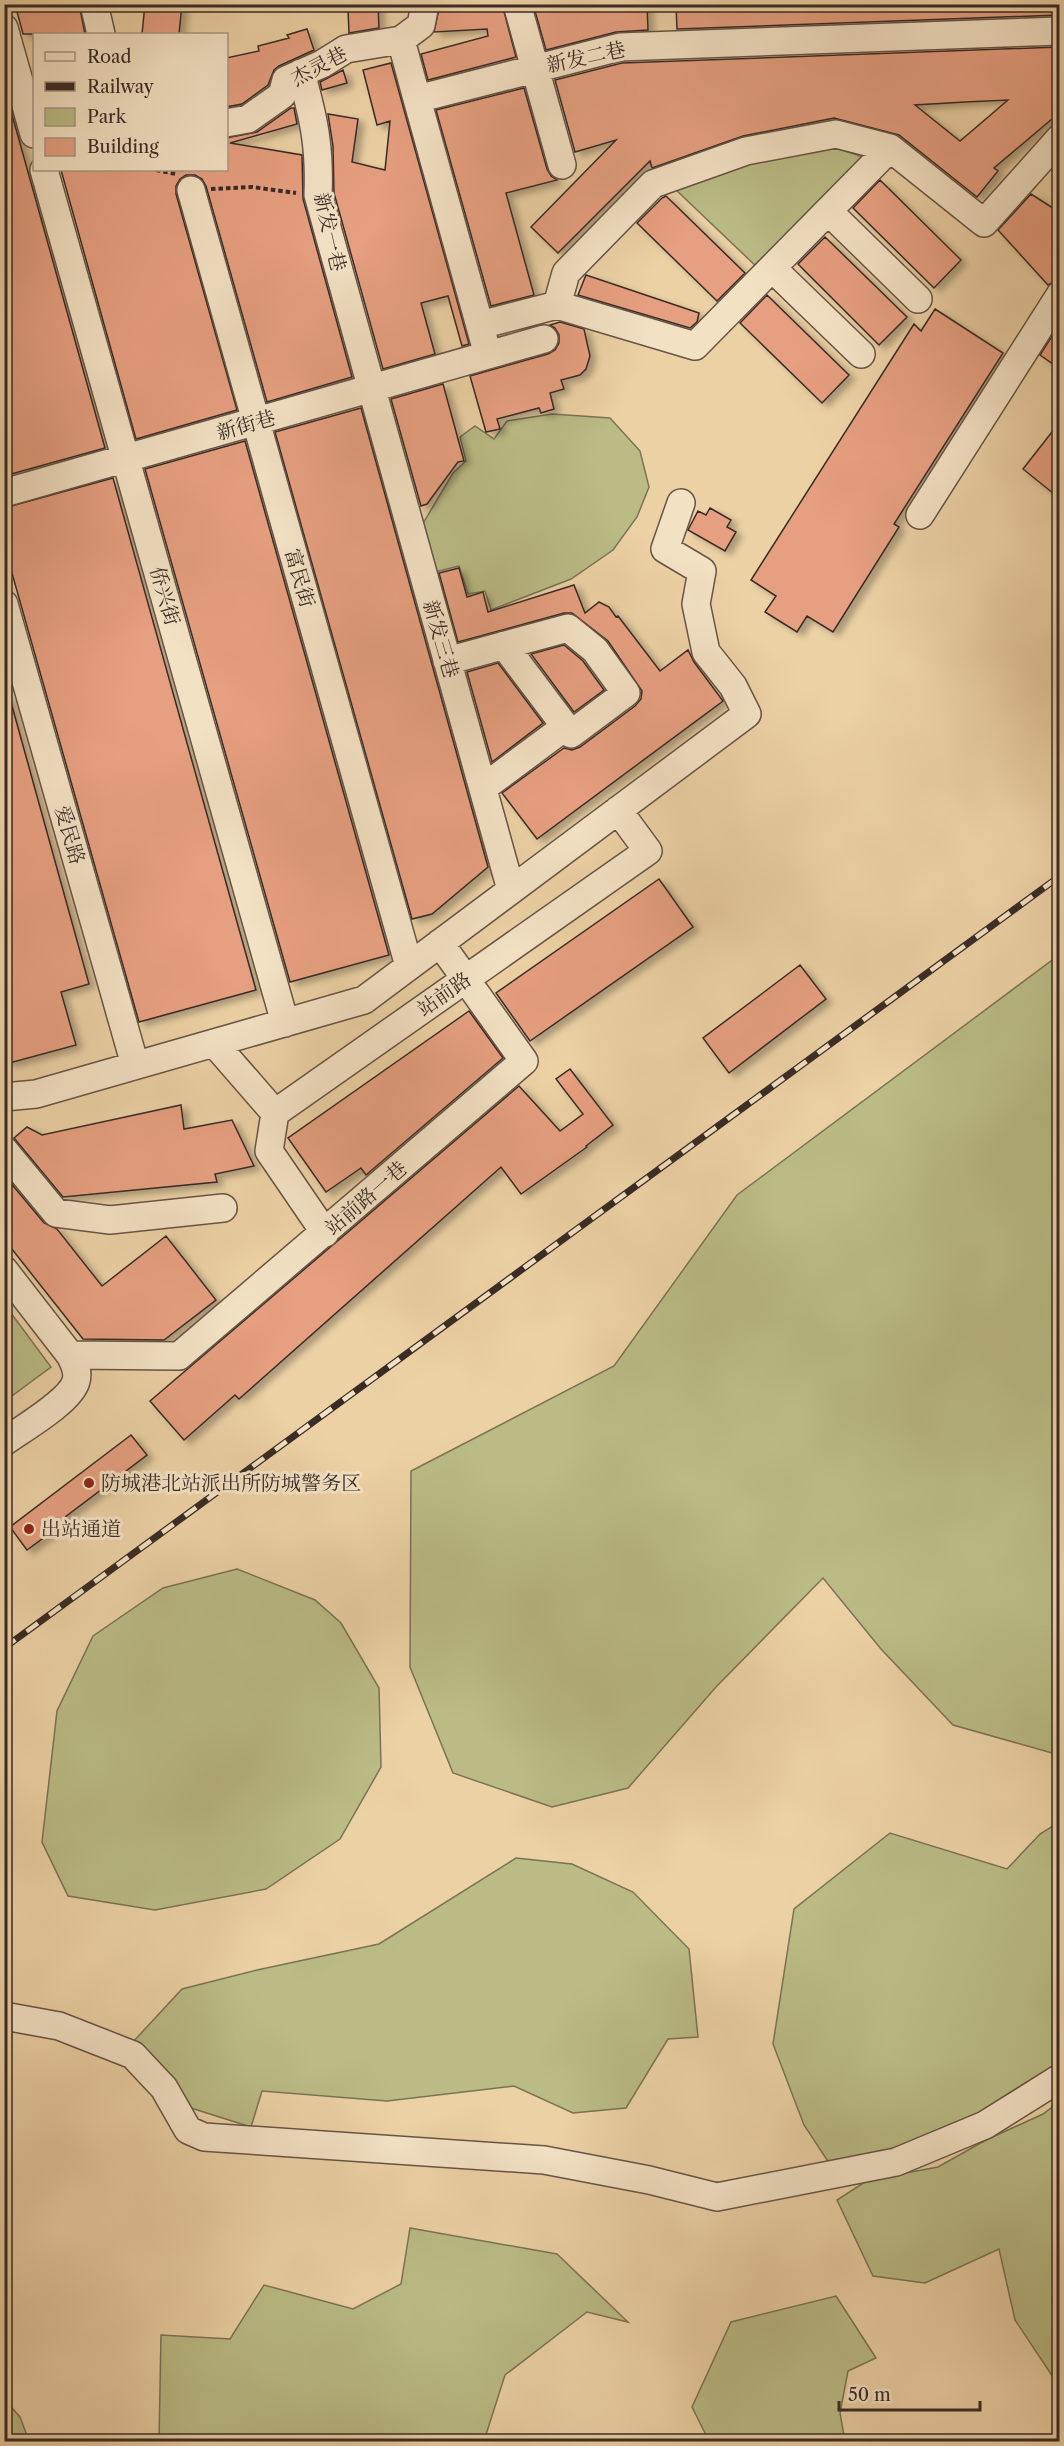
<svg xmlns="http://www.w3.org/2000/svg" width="1064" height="2446" font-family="'Libre Caslon Text','Noto Serif SC',serif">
  <defs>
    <filter id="shadow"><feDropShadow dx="6" dy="4" stdDeviation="3" flood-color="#0004"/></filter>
  </defs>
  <rect width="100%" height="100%" fill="#ecd1a5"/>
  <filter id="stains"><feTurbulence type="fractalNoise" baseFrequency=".00333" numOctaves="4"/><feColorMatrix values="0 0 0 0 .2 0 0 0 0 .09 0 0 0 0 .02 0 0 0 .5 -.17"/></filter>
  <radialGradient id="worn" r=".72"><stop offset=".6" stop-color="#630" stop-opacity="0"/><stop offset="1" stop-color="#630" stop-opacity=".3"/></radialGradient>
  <path fill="#babb85" stroke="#7a7356" stroke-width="1.5" d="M827 145 869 159 760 270 674 188 750 159Z
    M552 414 610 418 640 451 649 487 637 517 613 550 571 579 491 610 485 591 468 594 459 566 431 573 419 530 453 473 466 461 460 437 475 426 494 439 507 421Z
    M1059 955V1755L953 1725 881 1649 823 1578 716 1687 628 1788 552 1807 453 1773 410 1667 411 1471 614 1366 737 1195Z
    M5 1305 51 1367 5 1401 4 1400Z
    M237 1569 315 1600 341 1623 379 1688 381 1767 340 1839 266 1889 155 1910 68 1896 42 1842 57 1711 93 1636 163 1588Z
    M1059 1822V2069L968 2127 833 2169 804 2125 773 2044 794 1909 890 1833 1007 1869 1040 1834Z
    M516 1858 572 1864 633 1892 689 1949 698 2037 668 2039 626 2108 573 2113 514 2086 387 2101 262 2091 251 2127 191 2108 132 2043 182 1989 257 1970 379 1944Z
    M1059 2102V2381L1055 2380 1015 2320 999 2249 925 2283 873 2276 837 2200 868 2180 938 2167 986 2140 1043 2114Z
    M410 2228 557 2254 628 2322 587 2312 505 2375 484 2441H159L161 2335 230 2339 264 2285 353 2309 401 2284Z
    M836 2296 876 2358 848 2371 840 2413 845 2441H709L692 2407 731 2322Z
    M5 2400 20 2417 29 2441H5Z"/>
  <path fill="#e69f80" stroke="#392b26" stroke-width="1.5" fill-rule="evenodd" filter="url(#shadow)" d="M15 4H79L85 34H23Z
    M145 4H182L179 34H142Z
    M363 4H378L379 28 349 33 348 10H363Z
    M440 4H502L516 57 428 80 421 54 488 36 487 29 434 32Z
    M533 4H647L648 30 616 32 546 50Z
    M676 4H1059V15L677 29Z
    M307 29 314 50 279 66 274 70 268 85 242 104 226 107V58L259 51 258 46 289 38 287 35Z
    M1059 47V113L994 168 998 171 977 197 899 135 834 118 743 136 652 168 650 161 558 253 531 227 616 140 575 152 555 80 622 63ZM1008 100 960 141 915 105 965 102Z
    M391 63 469 344 462 346 448 296 421 303 435 354 383 369 334 193 333 146 328 114 358 119 352 162 385 170 390 121 377 125 363 70Z
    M343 70 347 83 322 90 320 82Z
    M524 88 547 169 551 176 557 180 506 193 534 295 491 306 436 110Z
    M9 104 105 448 4 476V105Z
    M291 108H294L297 124 230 143 302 155 303 199 352 377 267 402 206 186 202 179 195 175H186L180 179 176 186V194L237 410 136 439 61 170H226V138L257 132Z
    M880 180 961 260 934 288 853 208Z
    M1031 194 1059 212V279L1048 285 998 230Z
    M666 196 745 273 717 301 637 223 662 198Z
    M825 237 907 317 879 345 798 264Z
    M586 275 699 313 697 322 690 328 578 295Z
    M767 295 849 375 822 403 740 323Z
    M935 309 1003 353 894 524 899 527 833 632 807 616 797 632 765 612 776 596 751 580 914 324 921 331Z
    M560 322 584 329 590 356 586 369 580 375 561 380 564 389 550 393 554 409 541 413 539 408 497 419 500 429 486 432 470 376 548 354 555 350 559 343V335L555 328 550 325Z
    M1059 325V368L1040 355Z
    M443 384 464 461 458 462 427 504 421 506 391 399Z
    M361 408 488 867 432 914 412 919 275 432Z
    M1059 423V498L1023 469Z
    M245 441 389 955 290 982 145 469Z
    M113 478 256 990 139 1022 4 545V508Z
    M710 508 731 520 727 527 736 532 725 551 688 530 698 511 706 515Z
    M459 568 467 597 483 592 488 612 574 585 585 613 599 602 609 607 616 617 618 616 660 671 688 650 694 662 723 701 537 839 502 793 564 748 572 750 580 747 635 706 641 699 642 691 608 641 572 613H564L458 642 439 573Z
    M564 645 583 661 604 690 574 712 531 654Z
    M498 663 543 723 492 762 467 672Z
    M9 695 89 984 61 992 76 1045 13 1062H4V696Z
    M659 879 693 927 530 1041 496 993Z
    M800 965 826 999 729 1073 703 1038Z
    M469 1011 503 1058 366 1175 361 1168 326 1192 288 1138Z
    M570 1069 613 1125 586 1146 587 1147 521 1194 501 1167 239 1399 235 1395 184 1440 150 1401 519 1086 560 1131 583 1114 556 1079Z
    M181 1105 184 1129 232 1120 254 1166 215 1174 217 1182 63 1197 14 1138 27 1127 42 1135Z
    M4 1175 44 1223 57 1229 102 1286 166 1236 216 1300 164 1340 83 1339 4 1239Z
    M131 1435 147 1455 48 1530 50 1533 27 1550 10 1527Z"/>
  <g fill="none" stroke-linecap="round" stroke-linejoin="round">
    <defs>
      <path id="minor" d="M94 4 101 34
        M517 4 562 165
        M4 28 34 134
        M401 40 421 25 425 4
        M301 73C314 119 320 147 318 195L511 890
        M226 123 248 119 282 95 286 80 322 64 346 49 401 40 417 99
        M44 170 285 1023
        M191 190 409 966
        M828 211 918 299
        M772 268 861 354
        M557 305 566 273 653 184 746 151 836 134 890 148 984 223 1060 138
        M480 325 557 305 695 346 890 148
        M488 355 417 99 620 47 1060 31
        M4 493 544 339
        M920 515 1060 295
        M4 604 135 1065
        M447 661 568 628 595 650 626 693 571 734 504 645
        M483 788 565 727
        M214 1043 275 1113 648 851 618 810
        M4 1097 36 1094 364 1000 747 714 733 686 706 652 696 604 702 571 665 549 681 503
        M275 1113 269 1151 325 1233
        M4 1150 56 1213 110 1220 223 1208
        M4 1270 70 1355C74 1363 79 1371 76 1381 71 1401 22 1429 4 1442
        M70 1355 179 1356 524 1061 440 943
        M4 2016 59 2026 133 2055 164 2088 188 2130 204 2137 544 2160 649 2180 717 2197 896 2162 985 2125 1060 2078"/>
    </defs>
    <use href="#minor" stroke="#665446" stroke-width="30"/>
    <path stroke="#392b26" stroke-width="4" stroke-dasharray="4.5 3" stroke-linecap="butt" d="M156 170 176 174
      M211 189 252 187 296 193
      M4 1404 6 1406"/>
    <use href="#minor" stroke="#f3e1c4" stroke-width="27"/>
    <defs>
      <path id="rail" d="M4 1648 1060 876"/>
    </defs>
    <use href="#rail" stroke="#392b26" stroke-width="7"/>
    <use href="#rail" stroke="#f3e1c4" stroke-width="4.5" stroke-dasharray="14" stroke-linecap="butt"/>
  </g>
  <g fill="#8f2418" stroke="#f3e1c4" stroke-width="2">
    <circle cx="89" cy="1483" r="6"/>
    <circle cx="29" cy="1529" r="6"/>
  </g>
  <g text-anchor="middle" stroke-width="6" stroke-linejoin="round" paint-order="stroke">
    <g font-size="20" fill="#392b26" stroke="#f3e1c4">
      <text transform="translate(586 57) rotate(-12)" y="7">新发二巷</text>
      <text transform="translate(319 66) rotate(-28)" y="7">杰灵巷</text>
      <text transform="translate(330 232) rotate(77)" y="7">新发一巷</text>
      <text transform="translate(246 425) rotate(-16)" y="7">新街巷</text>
      <text transform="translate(300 578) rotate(74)" y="7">富民街</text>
      <text transform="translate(165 596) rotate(74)" y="7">侨兴街</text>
      <text transform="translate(441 639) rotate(74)" y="7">新发三巷</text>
      <text transform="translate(70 835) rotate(74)" y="7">爱民路</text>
      <text transform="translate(444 994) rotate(-35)" y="7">站前路</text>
      <text transform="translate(366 1198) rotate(-41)" y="7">站前路一巷</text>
    </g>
    <g font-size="20" fill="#392b26" stroke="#f3e1c4" text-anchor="start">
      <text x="101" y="1490">防城港北站派出所防城警务区</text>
      <text x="41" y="1536">出站通道</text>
    </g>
  </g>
  <rect width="1064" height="2446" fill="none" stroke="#ecd1a5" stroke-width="24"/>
  <rect x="6" y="6" width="1052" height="2434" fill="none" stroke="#392b26" stroke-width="3"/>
  <rect x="12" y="12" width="1040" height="2422" fill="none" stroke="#392b26" stroke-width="1.5"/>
  <rect x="33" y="33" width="195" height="138" fill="#f3e1c4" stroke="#a99885" stroke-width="1.5"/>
  <rect x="45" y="52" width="30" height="9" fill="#f3e1c4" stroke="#a99885" stroke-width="1.5"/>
  <text x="87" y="63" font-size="18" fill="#392b26">Road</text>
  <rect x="45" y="82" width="30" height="9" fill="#392b26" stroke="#a99885" stroke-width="1.5"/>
  <text x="87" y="93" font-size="18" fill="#392b26">Railway</text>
  <rect x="45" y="108" width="30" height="18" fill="#babb85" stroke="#a99885" stroke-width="1.5"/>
  <text x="87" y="123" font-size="18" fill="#392b26">Park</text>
  <rect x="45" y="138" width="30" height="18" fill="#e69f80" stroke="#a99885" stroke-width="1.5"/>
  <text x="87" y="153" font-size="18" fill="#392b26">Building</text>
  <path d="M839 2401v9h141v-9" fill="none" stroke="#392b26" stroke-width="3"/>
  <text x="848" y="2401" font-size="18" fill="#392b26" stroke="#f3e1c4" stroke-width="4.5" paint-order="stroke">50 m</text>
  <rect width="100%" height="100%" filter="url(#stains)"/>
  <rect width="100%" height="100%" fill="url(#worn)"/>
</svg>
